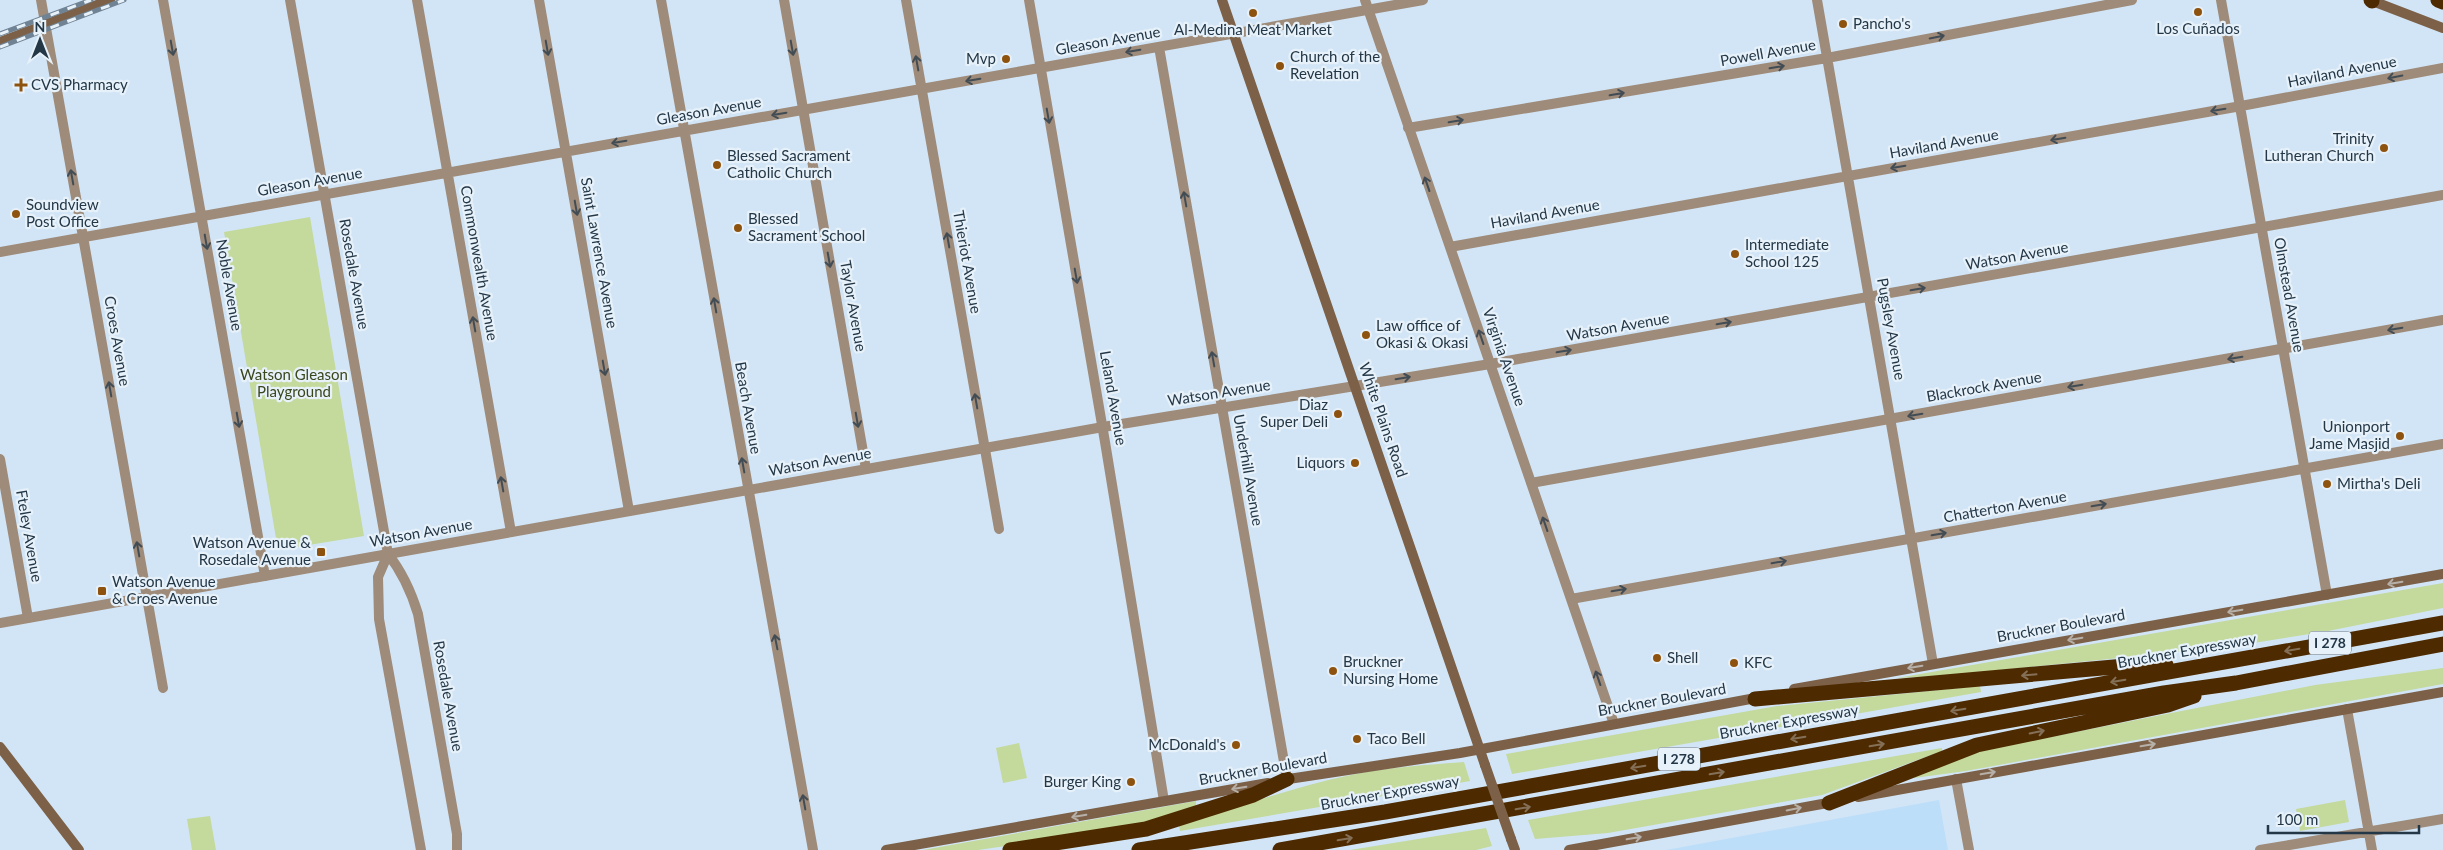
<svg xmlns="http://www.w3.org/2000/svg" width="2443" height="850" font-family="Lato,sans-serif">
  <rect width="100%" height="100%" fill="#d2e5f6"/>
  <path fill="#bddef9" d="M1939 800 1948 850H1665H1666Z"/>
  <path fill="#c4d99c" d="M310 217 364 536 278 550 224 232Z
    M2443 583V608L2328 631 2228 647 1941 676 1897 678Z
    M2443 668V684L1966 771 1914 778 1921 771 1985 750 2171 713 2315 685Z
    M1980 686 1981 692 1512 774 1506 754 1777 706Z
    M1019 743 1027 778 1003 783 996 748Z
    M1942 748V751L1822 795 1608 833 1535 839 1528 820Z
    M1464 762 1470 781 1180 831 1179 826C1236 808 1292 787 1351 775 1388 767 1426 765 1464 762Z
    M2345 800 2349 822 2300 831 2296 809Z
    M1196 801V807L1133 828 978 850H923Z
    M210 816 216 850H192L187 819Z
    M1486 828 1492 846 1476 850H1350Z"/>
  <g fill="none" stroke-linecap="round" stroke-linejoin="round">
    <path stroke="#9e8b7a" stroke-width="10" d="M41 0 163 688
      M163 0 265 576
      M417 0 511 532
      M539 0 629 511
      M661 0 813 850
      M784 0 866 469
      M906 0 999 529
      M1029 0 1105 442 1164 801
      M1365 0 1614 724
      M1817 0 1933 664
      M2221 0 2327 595
      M1159 47 1287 779
      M1408 128 1827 58 2132 0
      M1450 247 2241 106 2443 68
      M0 252 1423 0
      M1355 386 1490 364 2443 195
      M0 459 28 618
      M1531 483 2443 320
      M1571 599 2443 444
      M2347 709 2372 850
      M1956 779 1969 850
      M2260 850 2443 819"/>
    <path stroke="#9e8b7a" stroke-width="10" d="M290 0 388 554C403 573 411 591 418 614L457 834V850
      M388 554 378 577 379 619 421 850
      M0 623 1103 427 1355 386"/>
    <path stroke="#7c6148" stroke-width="10" d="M1222 0 1485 765
      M2370 0 2443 28
      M0 42 110 0
      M1794 689 2443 574
      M0 747 79 850
      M1282 780 1460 753 1761 697
      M1858 797 2443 692
      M1511 839 1515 850
      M886 850 1268 783
      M1569 850 1833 802"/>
    <path stroke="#4e2a00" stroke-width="15" d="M2371 0 2372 1
      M2438 0 2443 2
      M1755 699 2125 666 2166 665
      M1829 803 1977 745 2168 705 2194 696
      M1010 850 1146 829 1253 795 1287 779
      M1139 850 1385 812 2443 623
      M1280 850 2164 693 2236 683 2443 644"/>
    <defs>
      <path id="rail" d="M0 34 91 0
        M0 47 124 0"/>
    </defs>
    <use href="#rail" stroke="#708394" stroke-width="5"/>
    <use href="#rail" stroke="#e7f1f9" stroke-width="3" stroke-dasharray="9" stroke-linecap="butt"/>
    <path stroke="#7c6148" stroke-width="10" d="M1485 765 1511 839"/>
  </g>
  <defs><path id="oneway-shaft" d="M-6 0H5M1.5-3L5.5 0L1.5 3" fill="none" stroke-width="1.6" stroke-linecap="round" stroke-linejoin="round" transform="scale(1.25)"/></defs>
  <g stroke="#424c54">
    <use href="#oneway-shaft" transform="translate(1937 37) rotate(-11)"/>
    <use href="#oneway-shaft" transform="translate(172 48) rotate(80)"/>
    <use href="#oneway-shaft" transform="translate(547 48) rotate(80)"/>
    <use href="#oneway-shaft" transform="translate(792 48) rotate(80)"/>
    <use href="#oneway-shaft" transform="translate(1133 51) rotate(170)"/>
    <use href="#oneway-shaft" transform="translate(917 63) rotate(-100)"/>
    <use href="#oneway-shaft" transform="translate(1777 67) rotate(-10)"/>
    <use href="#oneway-shaft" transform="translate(2395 77) rotate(169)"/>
    <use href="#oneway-shaft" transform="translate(973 80) rotate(170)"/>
    <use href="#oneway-shaft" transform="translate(1617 94) rotate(-10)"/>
    <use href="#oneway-shaft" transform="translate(2218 110) rotate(170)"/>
    <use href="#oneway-shaft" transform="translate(779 114) rotate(170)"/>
    <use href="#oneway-shaft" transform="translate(1048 116) rotate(80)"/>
    <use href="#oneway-shaft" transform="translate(1456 121) rotate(-10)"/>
    <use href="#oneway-shaft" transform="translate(2058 139) rotate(170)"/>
    <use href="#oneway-shaft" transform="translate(619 142) rotate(170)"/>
    <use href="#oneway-shaft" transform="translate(1898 167) rotate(170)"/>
    <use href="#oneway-shaft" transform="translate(72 177) rotate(-100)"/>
    <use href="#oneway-shaft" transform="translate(1427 184) rotate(-109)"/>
    <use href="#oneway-shaft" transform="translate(1185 199) rotate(-100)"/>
    <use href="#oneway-shaft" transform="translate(576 208) rotate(80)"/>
    <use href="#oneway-shaft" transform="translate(948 240) rotate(-100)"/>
    <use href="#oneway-shaft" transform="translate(206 242) rotate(80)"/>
    <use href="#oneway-shaft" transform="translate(829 260) rotate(80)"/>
    <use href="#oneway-shaft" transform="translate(1076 276) rotate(80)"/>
    <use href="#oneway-shaft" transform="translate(1918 289) rotate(-10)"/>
    <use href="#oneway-shaft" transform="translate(715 305) rotate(-100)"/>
    <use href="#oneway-shaft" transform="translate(1724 323) rotate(-10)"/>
    <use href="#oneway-shaft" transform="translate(474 324) rotate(-100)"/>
    <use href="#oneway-shaft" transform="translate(2395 329) rotate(170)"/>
    <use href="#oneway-shaft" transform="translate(1481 337) rotate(-109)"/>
    <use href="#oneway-shaft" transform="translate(1564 351) rotate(-10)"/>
    <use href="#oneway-shaft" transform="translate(2235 358) rotate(170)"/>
    <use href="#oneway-shaft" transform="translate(1213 359) rotate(-100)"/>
    <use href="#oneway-shaft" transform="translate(604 368) rotate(80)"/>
    <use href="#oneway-shaft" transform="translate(1403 378) rotate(-9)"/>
    <use href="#oneway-shaft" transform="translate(2075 386) rotate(170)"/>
    <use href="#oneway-shaft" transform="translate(110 389) rotate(-100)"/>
    <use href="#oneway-shaft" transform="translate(976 401) rotate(-100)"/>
    <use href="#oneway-shaft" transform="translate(1915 415) rotate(170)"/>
    <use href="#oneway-shaft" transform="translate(238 420) rotate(80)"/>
    <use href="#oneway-shaft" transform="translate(857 420) rotate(80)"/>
    <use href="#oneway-shaft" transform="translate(743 465) rotate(-100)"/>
    <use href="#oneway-shaft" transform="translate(502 484) rotate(-100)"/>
    <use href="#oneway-shaft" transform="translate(2099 505) rotate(-10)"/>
    <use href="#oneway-shaft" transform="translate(1545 524) rotate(-109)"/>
    <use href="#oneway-shaft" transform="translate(1939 534) rotate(-10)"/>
    <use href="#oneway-shaft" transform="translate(138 549) rotate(-100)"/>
    <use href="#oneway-shaft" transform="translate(1779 562) rotate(-10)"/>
    <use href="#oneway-shaft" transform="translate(1619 590) rotate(-10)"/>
    <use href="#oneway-shaft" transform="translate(776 642) rotate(-101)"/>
    <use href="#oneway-shaft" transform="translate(1598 678) rotate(-109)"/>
    <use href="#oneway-shaft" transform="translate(804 802) rotate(-100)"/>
  </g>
  <g stroke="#b7b0a9">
    <use href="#oneway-shaft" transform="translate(2395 583) rotate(170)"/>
    <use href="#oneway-shaft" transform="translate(2235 611) rotate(170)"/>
    <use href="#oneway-shaft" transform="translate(2075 639) rotate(170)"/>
    <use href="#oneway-shaft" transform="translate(1915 667) rotate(170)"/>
    <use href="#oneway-shaft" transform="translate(2148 745) rotate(-10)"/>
    <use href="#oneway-shaft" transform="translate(1988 773) rotate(-10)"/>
    <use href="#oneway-shaft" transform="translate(1239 788) rotate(170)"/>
    <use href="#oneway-shaft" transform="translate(1794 809) rotate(-11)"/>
    <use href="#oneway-shaft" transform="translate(1079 816) rotate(170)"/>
    <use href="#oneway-shaft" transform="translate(1634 838) rotate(-10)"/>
  </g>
  <g stroke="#847057">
    <use href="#oneway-shaft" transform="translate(2292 650) rotate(170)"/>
    <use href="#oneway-shaft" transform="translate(2029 675) rotate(175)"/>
    <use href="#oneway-shaft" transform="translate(2118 681) rotate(170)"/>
    <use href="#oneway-shaft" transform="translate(1958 710) rotate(170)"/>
    <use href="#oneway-shaft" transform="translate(2037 732) rotate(-12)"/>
    <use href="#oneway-shaft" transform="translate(1798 738) rotate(170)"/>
    <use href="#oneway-shaft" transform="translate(1877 745) rotate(-10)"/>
    <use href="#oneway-shaft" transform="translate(1638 767) rotate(170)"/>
    <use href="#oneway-shaft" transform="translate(1717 773) rotate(-10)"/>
    <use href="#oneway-shaft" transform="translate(1523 808) rotate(-10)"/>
    <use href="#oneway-shaft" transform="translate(1345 839) rotate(-10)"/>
  </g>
  <g fill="#8d530e" stroke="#e7f1f9" stroke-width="2">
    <circle cx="2198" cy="12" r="5"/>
    <circle cx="1253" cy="13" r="5"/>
    <circle cx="1843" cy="24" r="5"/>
    <circle cx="1006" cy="59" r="5"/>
    <circle cx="1280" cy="66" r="5"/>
    <path d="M18.5 77.5h5v5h5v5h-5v5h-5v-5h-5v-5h5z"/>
    <circle cx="2384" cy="148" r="5"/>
    <circle cx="717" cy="165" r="5"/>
    <circle cx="16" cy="214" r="5"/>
    <circle cx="738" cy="228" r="5"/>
    <circle cx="1735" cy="254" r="5"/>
    <circle cx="1366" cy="335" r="5"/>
    <circle cx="1338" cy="414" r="5"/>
    <circle cx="2400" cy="436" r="5"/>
    <circle cx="1355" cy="463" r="5"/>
    <circle cx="2327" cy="484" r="5"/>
    <rect x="316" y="547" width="10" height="10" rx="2.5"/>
    <rect x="97" y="586" width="10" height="10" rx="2.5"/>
    <circle cx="1657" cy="658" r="5"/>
    <circle cx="1734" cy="663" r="5"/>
    <circle cx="1333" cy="671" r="5"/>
    <circle cx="1357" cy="739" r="5"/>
    <circle cx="1236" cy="745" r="5"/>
    <circle cx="1131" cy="782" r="5"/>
  </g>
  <g text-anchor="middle" stroke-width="4.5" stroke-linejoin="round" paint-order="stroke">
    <g fill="#e7f1f9" stroke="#5e6f7c" stroke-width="1">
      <rect x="2309" y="631.5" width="42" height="23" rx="4"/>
      <rect x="1658" y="747.5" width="42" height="23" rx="4"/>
    </g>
    <g font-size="14" font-weight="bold" fill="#233747">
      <text x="2330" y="648">I 278</text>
      <text x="1679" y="764">I 278</text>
    </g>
    <g font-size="15" fill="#233747" stroke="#e7f1f9" text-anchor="start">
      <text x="1853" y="29">Pancho's</text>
      <text x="2198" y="34" text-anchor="middle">Los Cuñados</text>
      <text x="1253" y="35" text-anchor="middle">Al-Medina Meat Market</text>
      <text x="1290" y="62">Church of the<tspan x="1290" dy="17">Revelation</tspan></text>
      <text x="996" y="64" text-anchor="end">Mvp</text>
      <text x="31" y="90">CVS Pharmacy</text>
      <text x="2374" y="144" text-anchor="end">Trinity<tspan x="2374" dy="17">Lutheran Church</tspan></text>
      <text x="727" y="161">Blessed Sacrament<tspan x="727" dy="17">Catholic Church</tspan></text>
      <text x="26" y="210">Soundview<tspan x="26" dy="17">Post Office</tspan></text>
      <text x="748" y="224">Blessed<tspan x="748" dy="17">Sacrament School</tspan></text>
      <text x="1745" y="250">Intermediate<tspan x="1745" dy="17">School 125</tspan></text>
      <text x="1376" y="331">Law office of<tspan x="1376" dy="17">Okasi &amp; Okasi</tspan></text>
      <text x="1328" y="410" text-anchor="end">Diaz<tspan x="1328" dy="17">Super Deli</tspan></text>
      <text x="2390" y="432" text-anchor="end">Unionport<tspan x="2390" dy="17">Jame Masjid</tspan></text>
      <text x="1345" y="468" text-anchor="end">Liquors</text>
      <text x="2337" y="489">Mirtha's Deli</text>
      <text x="311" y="548" text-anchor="end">Watson Avenue &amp;<tspan x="311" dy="17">Rosedale Avenue</tspan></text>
      <text x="112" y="587">Watson Avenue<tspan x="112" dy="17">&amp; Croes Avenue</tspan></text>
      <text x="1667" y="663">Shell</text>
      <text x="1343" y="667">Bruckner<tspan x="1343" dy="17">Nursing Home</tspan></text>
      <text x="1744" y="668">KFC</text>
      <text x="1367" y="744">Taco Bell</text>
      <text x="1226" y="750" text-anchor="end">McDonald's</text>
      <text x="1121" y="787" text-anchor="end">Burger King</text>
    </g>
    <g font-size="15" fill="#233747" stroke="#e7f1f9">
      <text transform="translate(1108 41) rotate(-10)" y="5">Gleason Avenue</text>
      <text transform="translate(1768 53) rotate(-10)" y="5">Powell Avenue</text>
      <text transform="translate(2342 72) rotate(-11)" y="5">Haviland Avenue</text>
      <text transform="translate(709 111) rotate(-10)" y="5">Gleason Avenue</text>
      <text transform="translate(1944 144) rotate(-10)" y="5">Haviland Avenue</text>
      <text transform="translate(310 182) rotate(-10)" y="5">Gleason Avenue</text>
      <text transform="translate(1545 214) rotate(-10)" y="5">Haviland Avenue</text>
      <text transform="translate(599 253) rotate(80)" y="5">Saint Lawrence Avenue</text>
      <text transform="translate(2017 256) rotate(-10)" y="5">Watson Avenue</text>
      <text transform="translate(967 262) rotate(80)" y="5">Thieriot Avenue</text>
      <text transform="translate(479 263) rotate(80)" y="5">Commonwealth Avenue</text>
      <text transform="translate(354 274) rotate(80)" y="5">Rosedale Avenue</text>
      <text transform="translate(229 285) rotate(80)" y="5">Noble Avenue</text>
      <text transform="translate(2289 295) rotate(80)" y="5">Olmstead Avenue</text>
      <text transform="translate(853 306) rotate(80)" y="5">Taylor Avenue</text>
      <text transform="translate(1618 327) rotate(-10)" y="5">Watson Avenue</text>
      <text transform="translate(1891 329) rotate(80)" y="5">Pugsley Avenue</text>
      <text transform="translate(117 341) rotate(80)" y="5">Croes Avenue</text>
      <text transform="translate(1504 357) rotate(71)" y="5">Virginia Avenue</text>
      <text transform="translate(1984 387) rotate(-10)" y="5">Blackrock Avenue</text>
      <text transform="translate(1219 393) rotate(-9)" y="5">Watson Avenue</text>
      <text transform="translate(1113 398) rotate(80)" y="5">Leland Avenue</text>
      <text transform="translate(748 408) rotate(80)" y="5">Beach Avenue</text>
      <text transform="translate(1383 420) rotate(71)" y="5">White Plains Road</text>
      <text transform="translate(820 462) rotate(-10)" y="5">Watson Avenue</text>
      <text transform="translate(1248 470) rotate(80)" y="5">Underhill Avenue</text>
      <text transform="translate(2005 507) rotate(-10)" y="5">Chatterton Avenue</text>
      <text transform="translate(421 533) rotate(-10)" y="5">Watson Avenue</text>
      <text transform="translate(29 536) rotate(80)" y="5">Fteley Avenue</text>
      <text transform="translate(2061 626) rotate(-10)" y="5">Bruckner Boulevard</text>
      <text transform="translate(2187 651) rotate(-10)" y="5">Bruckner Expressway</text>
      <text transform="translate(448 696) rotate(80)" y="5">Rosedale Avenue</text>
      <text transform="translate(1662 700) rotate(-10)" y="5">Bruckner Boulevard</text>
      <text transform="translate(1789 722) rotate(-10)" y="5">Bruckner Expressway</text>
      <text transform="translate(1263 769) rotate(-10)" y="5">Bruckner Boulevard</text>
      <text transform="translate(1390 793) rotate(-10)" y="5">Bruckner Expressway</text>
    </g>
    <g font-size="15" fill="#3a461c" stroke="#e7f1f9">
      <text x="294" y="380">Watson Gleason<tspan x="294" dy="17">Playground</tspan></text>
    </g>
  </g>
  <g transform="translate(40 40)" stroke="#e7f1f9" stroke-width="4" paint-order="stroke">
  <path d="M0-4L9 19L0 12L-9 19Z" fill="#233747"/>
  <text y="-8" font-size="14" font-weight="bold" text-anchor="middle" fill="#233747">N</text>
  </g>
  <path d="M2268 825v8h151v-8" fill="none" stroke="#233747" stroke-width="2.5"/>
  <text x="2276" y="825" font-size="15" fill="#233747" stroke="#e7f1f9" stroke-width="4" paint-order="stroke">100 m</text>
</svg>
